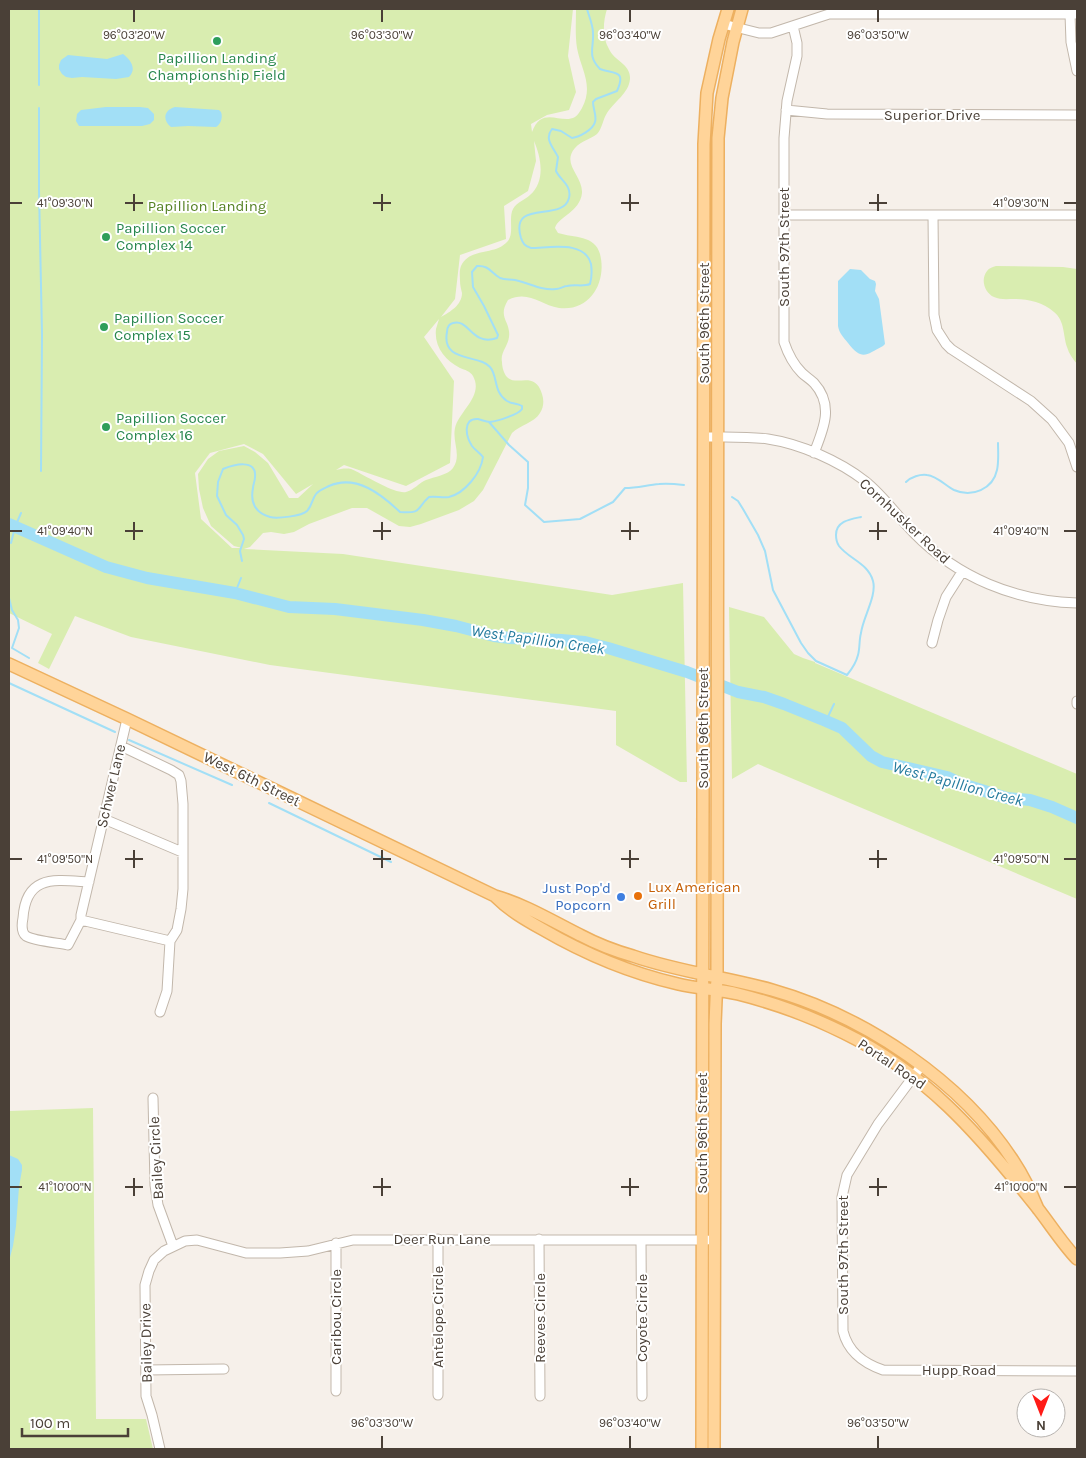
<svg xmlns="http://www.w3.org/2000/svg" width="1086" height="1458" font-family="Karla,sans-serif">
  <rect width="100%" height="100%" fill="#f6f0ea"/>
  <path fill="#d9edb0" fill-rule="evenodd" d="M9 9H573L568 56 576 92 569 110 547 115 531 124 532 132C542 105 561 125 575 117 578 115 580 111 582 108 594 85 581 70 577 48 575 35 576 21 576 9H607C603 22 602 37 609 49 614 61 631 64 630 79 629 93 614 102 607 113 603 119 602 129 597 134 591 139 581 141 575 148 561 164 583 176 582 193 580 212 558 217 555 228L558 233C574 238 595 235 600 254 607 281 591 312 559 308 540 305 529 290 508 300 497 318 511 321 509 337 508 346 500 353 502 362 502 367 504 374 507 377 517 387 535 370 542 394 544 400 544 407 540 413 534 423 520 425 512 433L483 490 474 501 459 510 421 524 410 527 399 526 367 508H352L309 524 294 532 284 534 271 532 263 533 250 547 244 549 343 554 612 595 683 583 687 782H680L616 745V711L270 665 131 637 75 616 49 669 38 663 52 634 9 613ZM534 141C541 157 546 181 530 195 525 200 517 202 513 209 508 219 515 234 507 242 494 256 470 247 461 266 459 271 460 277 460 281 460 285 461 289 462 293 462 305 450 312 441 317L455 299 460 255 506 239 504 206 528 191 536 161ZM439 319C438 322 437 326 436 329 434 347 445 360 460 368 465 370 470 371 473 376 484 396 459 411 455 428 452 442 462 455 453 468 448 475 434 477 426 480 419 483 414 490 406 492 396 494 371 479 361 474 358 472 354 470 351 469 346 468 340 469 336 470L344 465 406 486 450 463 454 381 424 337ZM244 444 263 454 296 494 313 484 298 498H289L268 463 255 452 244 446 219 451 208 459 198 474 199 489 203 508 211 526 234 546 242 548H232L201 519 195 473 210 453Z
    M996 266 1063 267 1077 269V364C1073 359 1069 354 1067 347 1063 335 1065 321 1054 312 1043 302 1027 299 1014 299 1008 299 1000 300 994 297 985 293 980 280 987 271 989 268 993 267 996 266Z
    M729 607 764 617 794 654 803 658 815 662V663L1077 774V899L758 764 732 779Z
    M93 1108 96 1419H146L153 1449H9V1111Z
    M169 1448 693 1449H169Z"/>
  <path fill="#a2dff6" d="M123 54C131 60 137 69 129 77L116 79 82 77 72 78 66 77 62 74 59 69V65L61 60 68 55 107 59Z
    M106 107H140L148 108 154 114V120L150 124 142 126H79L76 121 77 114 81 110Z
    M175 107 219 110 221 112C223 117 221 124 216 127L188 126 171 127C162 120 164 110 175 107Z
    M850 269 861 270 870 279 875 281 876 284 875 291 879 299 885 344 883 346C866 355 862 361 848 343 844 338 839 333 838 326V281Z
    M9 1155 18 1159 22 1165V1170L19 1187 16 1226 13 1246 9 1261Z"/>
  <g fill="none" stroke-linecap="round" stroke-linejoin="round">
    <path stroke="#a2dff6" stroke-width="2" d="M39 9V85
      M39 108V190L42 334 41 471
      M489 422 509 445 528 462V488L525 505 544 522 580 519 613 502 625 488C637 488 647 485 659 484 668 483 676 484 684 485
      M906 482C911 477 920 474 927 475 937 476 946 486 954 490 972 498 993 489 997 470 999 461 998 451 998 443
      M732 497 738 501 743 509 758 535 765 551 773 590 801 643 808 653 816 661 847 675C852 669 856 663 858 655 860 648 859 640 861 633 863 617 877 596 873 581 868 563 849 559 839 546 837 543 836 538 836 535 836 521 851 519 861 517
      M11 543 15 527 21 513
      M242 561 240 551 244 539 243 535 237 525 226 515 217 496 218 482 223 469C233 465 257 458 255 477 255 481 253 485 253 488 250 503 256 513 270 517 277 519 302 516 307 511 312 506 312 499 316 494 319 490 325 488 329 486 356 474 381 494 400 512 423 514 416 508 429 497 435 496 443 498 449 497 465 493 481 473 483 457 480 453 475 450 472 446 466 437 462 418 478 419 482 420 486 422 490 422 497 421 518 415 522 409V406C517 403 512 404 507 401 493 392 498 376 490 367 479 354 441 363 447 332 447 328 449 324 453 323 469 318 472 347 497 338L498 335 484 306 473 287 472 272 477 266C489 265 491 273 500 278 505 280 510 279 515 280 530 283 541 291 556 289 560 289 564 286 567 286 575 284 583 287 590 284 592 277 592 271 591 264 585 240 549 248 531 248 525 246 523 244 521 238 509 198 563 223 569 198 572 185 560 180 556 171L558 157C553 147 544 139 552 129L561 131 572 138C579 137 593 130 595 122 597 116 593 109 593 102L596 99 617 91C627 69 613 74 600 69 587 56 594 48 593 33 593 25 589 16 587 9
      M9 564V563
      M235 593 241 578
      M9 598 12 610 18 620 19 628 12 648 29 658
      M9 683 115 732
      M826 721 834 704
      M129 740 232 785
      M269 803 391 862"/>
    <path stroke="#a2dff6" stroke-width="12" d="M9 524 106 567 147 578 235 593 289 607 335 609 423 620 456 626 494 636 510 638 561 640 585 642 608 648 687 672 738 692 764 697 784 704 826 721 842 728 871 756 882 762 947 777 962 784 1007 798 1030 800 1052 807 1077 818"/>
    <defs>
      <path id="minor" d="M1070 14 1071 42 1077 71
        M723 24 759 33H771L829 14H1077
        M793 26 797 43V56L787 101 784 138V342C788 354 793 364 802 373 805 376 810 379 814 383 834 405 824 428 814 453
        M786 110 827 114 1077 115
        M784 215H1077
        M933 215 934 315 937 330 946 344 951 349 1031 401 1052 420 1069 443 1077 467
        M704 437C725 437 747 436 768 439 801 444 839 461 865 481 884 496 897 516 914 533 958 578 1015 601 1077 603
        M932 643 938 620 946 597 962 572
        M1077 704V701
        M127 719 81 915V920L170 941
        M121 746 171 770 179 775 181 781 183 804V889L181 909 177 930 170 941 167 991 160 1012
        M104 819 182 852
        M81 920 68 945C59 943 34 941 26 936 21 932 22 923 23 918 26 874 55 880 89 882
        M922 1065 878 1124 847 1175 842 1197 843 1331C848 1352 863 1363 883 1370L1077 1371
        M153 1098 155 1185 158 1205 173 1246
        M438 1239V1395
        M539 1239 540 1396
        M641 1240 642 1396
        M336 1243V1391
        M146 1370 224 1369
        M160 1449 152 1415 146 1396 145 1285 149 1271 154 1260 164 1251 185 1241 197 1240 246 1253H280L308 1251 353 1240H707"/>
      <path id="major" d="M9 664 127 719 495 896C526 905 552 921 580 935 597 944 615 951 633 956 679 972 726 977 772 990 864 1016 962 1081 1014 1162 1024 1177 1031 1192 1038 1209
        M496 897C510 911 526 920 542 929 585 954 630 973 678 984 698 989 718 989 738 994 774 1003 810 1016 844 1033 924 1072 977 1132 1031 1200 1047 1219 1060 1241 1077 1259
        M702 1449 704 144 707 93 719 39 728 9
        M714 1449 715 1024 717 977 718 138 722 98 733 42 742 9"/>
    </defs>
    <use href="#minor" stroke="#c2b7ab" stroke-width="11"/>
    <use href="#major" stroke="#edb060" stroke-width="14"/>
    <use href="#minor" stroke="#fff" stroke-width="9"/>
    <use href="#major" stroke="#ffd499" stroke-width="11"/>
  </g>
  <path fill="none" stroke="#4a4037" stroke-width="2" d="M134 10V22M382 10V22M630 10V22M878 10V22M134 194V211M382 194V211M630 194V211M878 194V211M10 203H22M125 203H143M373 203H391M621 203H639M869 203H887M1064 203H1076M134 522V540M382 522V540M630 522V540M878 522V540M10 531H22M125 531H143M373 531H391M621 531H639M869 531H887M1064 531H1076M134 850V868M382 850V868M630 850V868M878 850V868M10 859H22M125 859H143M373 859H391M621 859H639M869 859H887M1064 859H1076M134 1178V1196M382 1178V1196M630 1178V1196M878 1178V1196M10 1187H22M125 1187H143M373 1187H391M621 1187H639M869 1187H887M1064 1187H1076M382 1436V1448M630 1436V1448M878 1436V1448"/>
  <g fill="#2e9e5b" stroke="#fff" stroke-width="2">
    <circle cx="217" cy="41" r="5"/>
    <circle cx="106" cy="237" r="5"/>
    <circle cx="104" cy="327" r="5"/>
    <circle cx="106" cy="427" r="5"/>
  </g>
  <circle fill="#e8710a" stroke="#fff" stroke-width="2" cx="638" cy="896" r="5"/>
  <circle fill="#3f7fe0" stroke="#fff" stroke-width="2" cx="621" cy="897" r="5"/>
  <g text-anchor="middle" stroke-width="4" stroke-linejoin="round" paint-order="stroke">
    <g font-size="15" fill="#27864d" stroke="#fff" text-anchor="start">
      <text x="217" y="63" text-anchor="middle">Papillion Landing<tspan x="217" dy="17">Championship Field</tspan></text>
      <text x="116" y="233">Papillion Soccer<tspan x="116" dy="17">Complex 14</tspan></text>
      <text x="114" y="323">Papillion Soccer<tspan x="114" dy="17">Complex 15</tspan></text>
      <text x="116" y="423">Papillion Soccer<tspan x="116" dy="17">Complex 16</tspan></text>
    </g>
    <g font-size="15" fill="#4a4037" stroke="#fff">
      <text x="932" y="120">Superior Drive</text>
      <text transform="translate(784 247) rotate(-90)" y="5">South 97th Street</text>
      <text transform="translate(704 323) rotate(-90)" y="5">South 96th Street</text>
      <text transform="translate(905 521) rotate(43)" y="5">Cornhusker Road</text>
      <text transform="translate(703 728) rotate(-90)" y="5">South 96th Street</text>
      <text transform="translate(252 779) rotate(26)" y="5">West 6th Street</text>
      <text transform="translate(111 786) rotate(-77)" y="5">Schwer Lane</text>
      <text transform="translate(892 1064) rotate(34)" y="5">Portal Road</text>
      <text transform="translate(702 1133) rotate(-90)" y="5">South 96th Street</text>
      <text transform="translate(156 1158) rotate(-93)" y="5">Bailey Circle</text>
      <text x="442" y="1244">Deer Run Lane</text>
      <text transform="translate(843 1255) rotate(-90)" y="5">South 97th Street</text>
      <text transform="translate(336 1317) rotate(-90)" y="5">Caribou Circle</text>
      <text transform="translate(438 1317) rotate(-90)" y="5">Antelope Circle</text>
      <text transform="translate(540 1318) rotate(-90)" y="5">Reeves Circle</text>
      <text transform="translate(642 1318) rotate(-90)" y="5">Coyote Circle</text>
      <text transform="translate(146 1343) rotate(-91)" y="5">Bailey Drive</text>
      <text x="959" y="1375">Hupp Road</text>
    </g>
    <g font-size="15" fill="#558224" stroke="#fff">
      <text x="207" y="211">Papillion Landing</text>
    </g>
    <g font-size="15" fill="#c56008" stroke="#fff" text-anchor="start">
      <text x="648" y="892">Lux American<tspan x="648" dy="17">Grill</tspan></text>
    </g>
    <g font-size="15" fill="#366cbe" stroke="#fff" text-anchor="end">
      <text x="611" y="893">Just Pop'd<tspan x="611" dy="17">Popcorn</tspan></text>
    </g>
    <g font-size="16" font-style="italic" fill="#237a9d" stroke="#fff">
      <text transform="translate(538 639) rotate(8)" y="6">West Papillion Creek</text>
      <text transform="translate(958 783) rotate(15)" y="6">West Papillion Creek</text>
    </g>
  </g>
  <g font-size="12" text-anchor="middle" fill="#4a4037" stroke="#fff" stroke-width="4" stroke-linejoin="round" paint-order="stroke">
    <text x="134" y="39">96°03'20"W</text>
    <text x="382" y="39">96°03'30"W</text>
    <text x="630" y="39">96°03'40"W</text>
    <text x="878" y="39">96°03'50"W</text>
    <text x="1021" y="207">41°09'30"N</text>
    <text x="65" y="207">41°09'30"N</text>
    <text x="1021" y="535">41°09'40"N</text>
    <text x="65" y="535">41°09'40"N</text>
    <text x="1021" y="863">41°09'50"N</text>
    <text x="65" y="863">41°09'50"N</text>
    <text x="1021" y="1191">41°10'00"N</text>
    <text x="65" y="1191">41°10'00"N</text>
    <text x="382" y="1427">96°03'30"W</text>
    <text x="630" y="1427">96°03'40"W</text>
    <text x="878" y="1427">96°03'50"W</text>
  </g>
  <rect width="1086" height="1458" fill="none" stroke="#4a4037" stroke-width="20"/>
  <g transform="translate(1041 1413) rotate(180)"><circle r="24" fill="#ffffff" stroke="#b7b3af"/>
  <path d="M0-4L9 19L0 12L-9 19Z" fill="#ff1b17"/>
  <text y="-8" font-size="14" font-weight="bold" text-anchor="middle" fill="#4a4037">N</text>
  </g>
  <path d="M22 1428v8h106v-8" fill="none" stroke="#4a4037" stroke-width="2.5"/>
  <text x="30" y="1428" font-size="15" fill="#4a4037" stroke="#ffffff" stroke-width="4" paint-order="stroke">100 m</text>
</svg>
